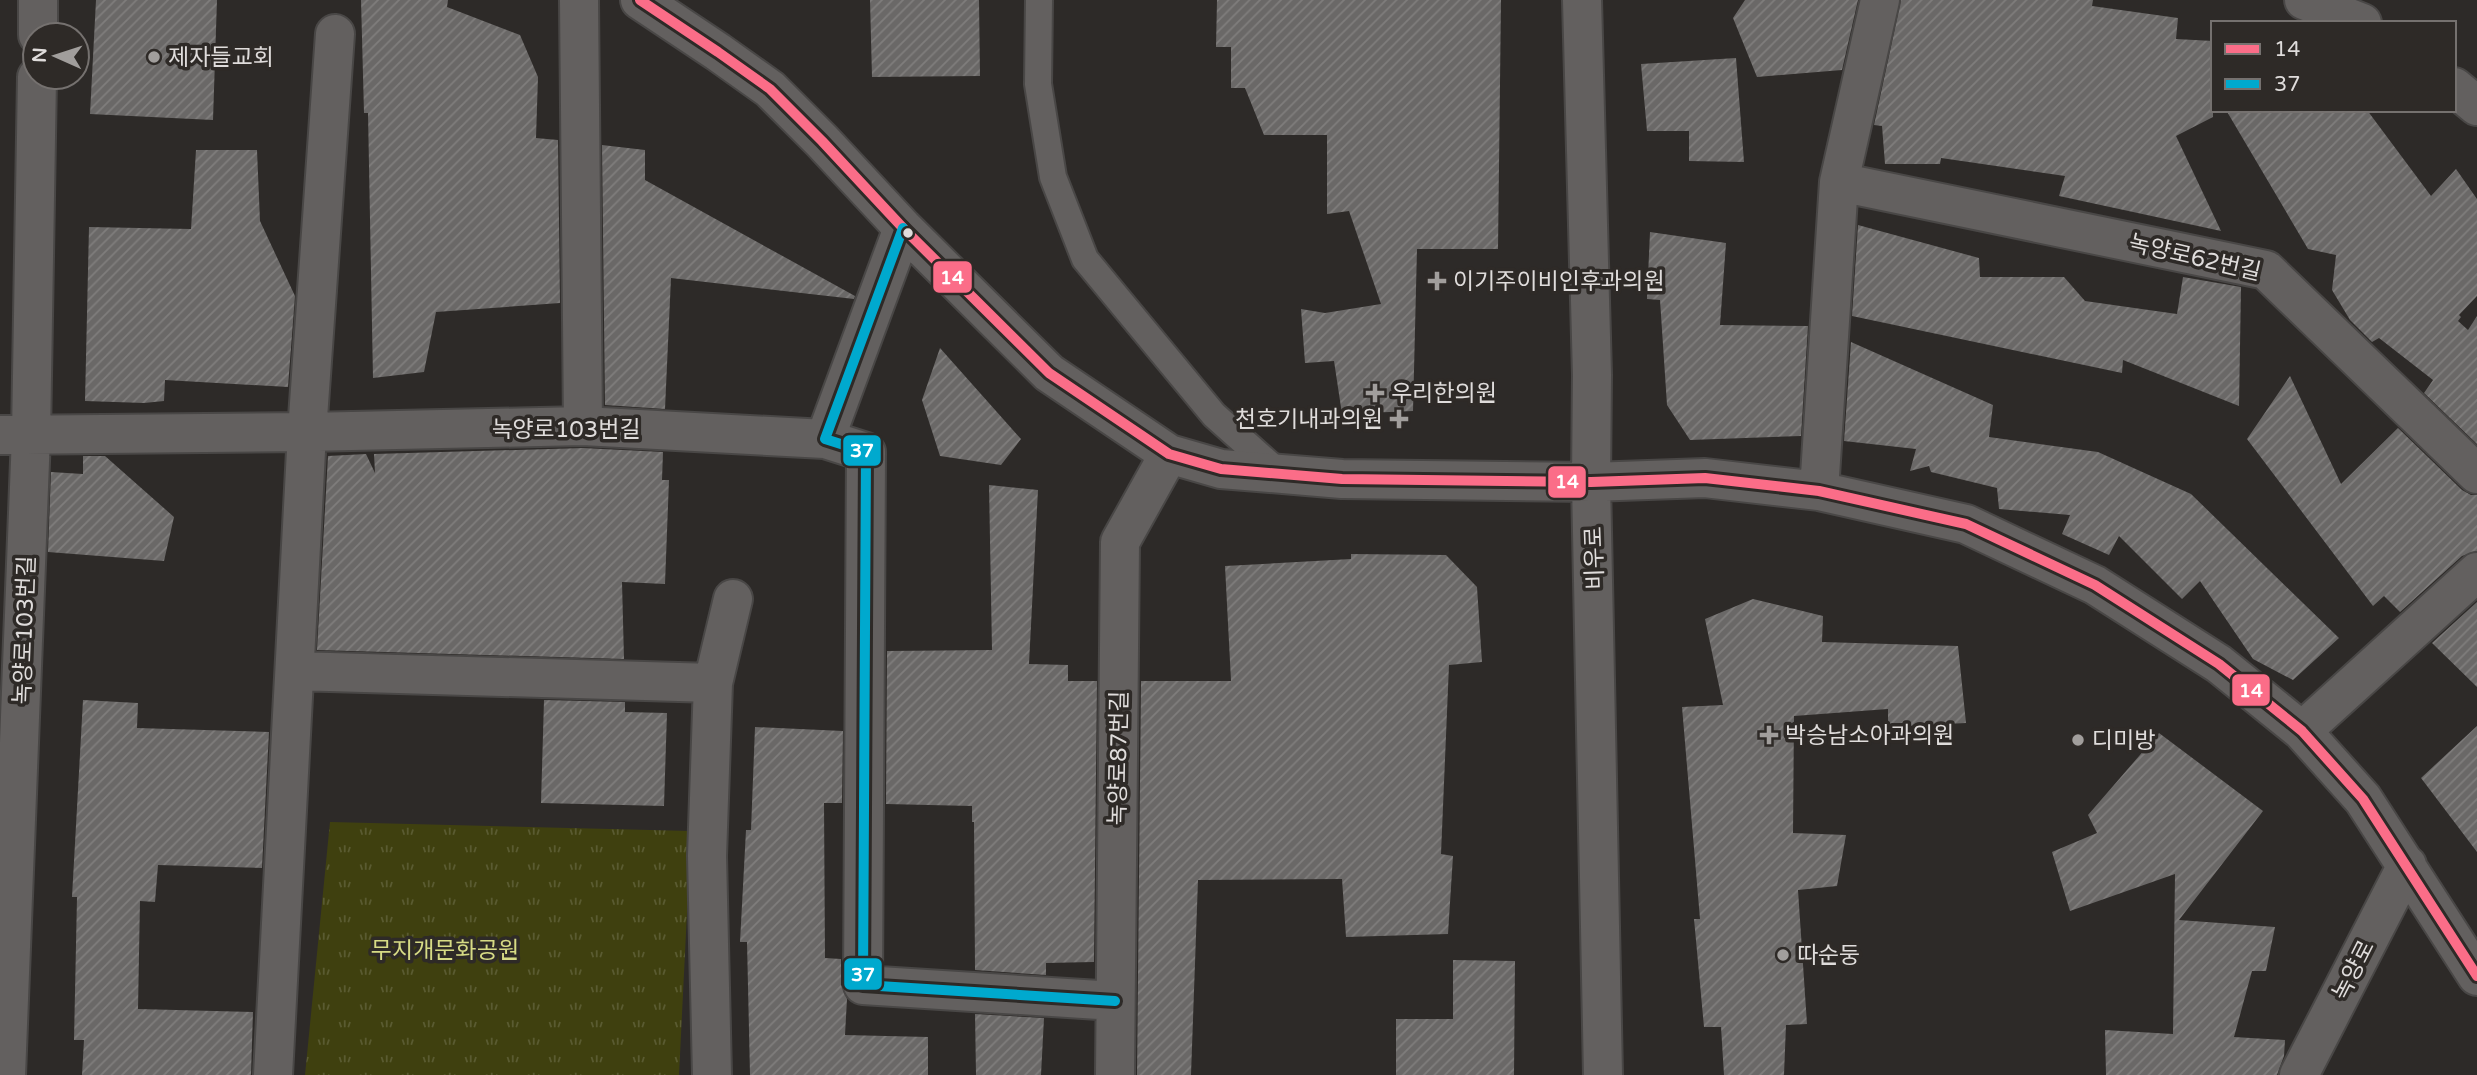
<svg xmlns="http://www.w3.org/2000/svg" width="2477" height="1075" font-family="'Varela Round','Noto Sans KR',sans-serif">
  <defs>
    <pattern id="grass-tufts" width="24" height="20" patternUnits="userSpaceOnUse" patternTransform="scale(1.75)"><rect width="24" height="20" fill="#3f400f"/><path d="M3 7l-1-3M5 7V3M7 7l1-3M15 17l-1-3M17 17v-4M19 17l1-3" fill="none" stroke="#5a5b31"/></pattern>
    <pattern id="building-hatch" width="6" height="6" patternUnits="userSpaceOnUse" patternTransform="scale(1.75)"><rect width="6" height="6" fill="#6a6867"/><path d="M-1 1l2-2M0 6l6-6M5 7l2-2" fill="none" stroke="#7f7d7c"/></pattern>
  </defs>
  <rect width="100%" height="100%" fill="#2d2a28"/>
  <path fill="url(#grass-tufts)" d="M330 822 691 831 679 1075H305Z"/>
  <path fill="url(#building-hatch)" d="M96 0H217L213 120 90 114Z
    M361 0H448L447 7 520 35 538 77 536 138 558 140 560 303 436 312 424 372 373 378 368 113H364Z
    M870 0H979L980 76 872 77Z
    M1217 0H1501L1498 249H1417L1413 411 1342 414 1334 361 1305 363 1301 309 1325 313 1381 304 1349 211 1327 214V135H1264L1245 88H1231V47H1216Z
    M1745 0H1858L1842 70 1757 77 1733 18Z
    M1901 0H2093L2092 6 2178 18 2176 39 2213 41V117L2176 136 2221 231 2059 196 2065 176 1941 158 1940 164H1885L1882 126 1874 125Z
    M1736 58 1744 162 1689 161V131H1647L1641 64Z
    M2226 110H2367L2431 196 2456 169 2477 199V296L2459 315 2461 317 2458 321 2468 330 2477 316V444L2424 393 2433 380 2379 338 2372 342 2350 320 2332 290 2336 255 2308 249Z
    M602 145 645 150V180L855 296 854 299 671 278 665 409 605 405Z
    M196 150H257L260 221 295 296 288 387 165 380 164 401 144 403 85 401 89 227 191 229Z
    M1858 225 1979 258 1980 277H2064L2085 301 2177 314 2183 277 2241 287 2239 406 2123 360 2122 373 1852 316Z
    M1650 232 1726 243 1720 325 1808 326 1801 436 1690 440 1667 405 1660 300 1647 299Z
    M1851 342 1993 405 1989 437 2098 452 2191 494 2339 638 2293 680 2253 659 2200 581 2182 599 2119 536 2109 555 2062 534 2070 515 1999 509 1997 488 1931 472 1929 466 1910 471 1916 449 1844 441Z
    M940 348 1021 439 1001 465 940 456 922 400Z
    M2290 376 2341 484 2398 428 2462 490 2471 495H2477V551L2462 556 2400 612 2384 596 2373 606 2247 439Z
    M583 448 663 452 662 480H669L665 584 622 582 624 659 317 650 328 456 366 454 375 473 374 454Z
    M83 456H105L174 517 164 561 48 552 51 472 83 474Z
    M989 485 1038 490 1029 664 1068 665V681H1097L1094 962 1046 963V975L975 970 974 822H972V806L886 804 887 651 992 650Z
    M1351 554 1446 555 1477 587 1482 662 1449 665 1441 854 1453 856 1448 934 1346 937 1342 879 1198 880 1191 1075H1137L1141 681H1231L1225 566 1351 559Z
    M1753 599 1823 616 1822 642 1958 646 1966 723 1888 727V709L1794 716 1793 833 1846 835 1837 886 1798 890 1807 1024 1786 1025 1784 1075H1724L1721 1027H1704L1694 919H1700L1682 707 1723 705 1705 619Z
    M2477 602V687L2432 643Z
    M83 700 138 703 137 728 269 732 262 868 158 865 155 902 140 901 138 1009 253 1012 251 1075H82L84 1040H74L77 897H72Z
    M544 700 625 702V712L667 713 664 806 541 803Z
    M2477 726V852L2421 778Z
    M755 727 843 731 842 803H824L825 958 841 959V985L847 999 845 1035 928 1037V1075H750L747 942H740L746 830H751Z
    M2159 733 2263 811 2179 920 2275 927 2266 971H2252L2234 1037 2285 1040 2284 1056 2277 1075H2106L2105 1030 2173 1034 2175 874 2070 911 2052 852 2097 833 2088 815Z
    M1453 960 1515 961 1514 1075H1396V1019H1453Z
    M975 1014 1044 1018 1041 1075H976Z"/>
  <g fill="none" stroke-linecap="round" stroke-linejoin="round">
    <defs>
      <path id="lane" d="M1039 0 1038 84 1053 177 1085 259 1214 415 1280 474"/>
      <path id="street" d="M579 0 583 426
        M640 0 718 52 770 89 822 141 903 228 1049 373 1169 454 1221 469 1342 479 1591 482 1705 478 1819 491 1966 524 2095 585 2219 664 2302 731 2363 799 2477 976
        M1582 0 1592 375 1591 482 1603 1075
        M2304 0 2362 23
        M38 35V0
        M2454 87 2477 106
        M1839 182 2266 270 2477 474
        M903 228 825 439 866 452 863 985 1115 1001
        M0 435 307 432 583 426 825 439
        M1819 491 1839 182 1880 0
        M295 671 713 683
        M2302 731 2477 572
        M6 1075 31 436 37 77
        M273 1075 307 432 335 34
        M712 1075 707 856 713 683 733 599
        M1115 1075 1120 542 1169 454
        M2299 1075 2407 865"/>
    </defs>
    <use href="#lane" stroke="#494746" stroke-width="30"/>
    <use href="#street" stroke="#494746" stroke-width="42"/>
    <use href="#lane" stroke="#63605f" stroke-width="26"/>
    <use href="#street" stroke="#63605f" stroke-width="38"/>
    <defs>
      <path id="bus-1" d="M640 0 718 52 770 89 822 141 903 228 1049 373 1169 454 1221 469 1342 479 1591 482 1705 478 1819 491 1966 524 2095 585 2219 664 2302 731 2363 799 2477 976"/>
      <path id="bus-2" d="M903 228 825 439 866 452 863 985 1115 1001"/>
    </defs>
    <use href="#bus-1" stroke="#2e2a27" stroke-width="16"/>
    <use href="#bus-2" stroke="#2e2a27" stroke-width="16"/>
    <use href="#bus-1" stroke="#fb6d88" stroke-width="10"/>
    <use href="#bus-2" stroke="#00a9ce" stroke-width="10"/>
  </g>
  <g fill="#a19e9c" stroke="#2e2a27" stroke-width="2.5">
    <circle cx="154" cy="57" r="7"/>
    <path d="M1433.5 270.5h7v7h7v7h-7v7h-7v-7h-7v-7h7z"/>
    <path d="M1371.5 382.5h7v7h7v7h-7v7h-7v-7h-7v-7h7z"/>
    <path d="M1395.5 408.5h7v7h7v7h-7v7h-7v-7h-7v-7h7z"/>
    <path d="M1765.5 724.5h7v7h7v7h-7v7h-7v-7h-7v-7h7z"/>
    <circle cx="2078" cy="740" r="7"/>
    <circle cx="1783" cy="955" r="7"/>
  </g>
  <circle fill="#dfdcdb" stroke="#2e2a27" stroke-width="2.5" cx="908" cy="233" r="6"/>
  <g text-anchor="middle" stroke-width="7" stroke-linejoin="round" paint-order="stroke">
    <g font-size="23" fill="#dfdcdb" stroke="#2e2a27" text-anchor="start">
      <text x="168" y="65">제자들교회</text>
      <text x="1453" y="289">이기주이비인후과의원</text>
      <text x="1391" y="401">우리한의원</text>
      <text x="1383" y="427" text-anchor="end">천호기내과의원</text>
      <text x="1785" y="743">박승남소아과의원</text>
      <text x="2092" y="748">디미방</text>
      <text x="1797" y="963">따순둥</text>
    </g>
    <g font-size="23" fill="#dfdcdb" stroke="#2e2a27">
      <text transform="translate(2195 257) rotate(13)" y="8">녹양로62번길</text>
      <text x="566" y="437">녹양로103번길</text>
      <text transform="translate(1594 558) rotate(-92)" y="8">비우로</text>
      <text transform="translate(24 630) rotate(-88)" y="8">녹양로103번길</text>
      <text transform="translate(1118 758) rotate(-89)" y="8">녹양로87번길</text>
      <text transform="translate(2353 970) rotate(-63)" y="8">녹양로</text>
    </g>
    <g font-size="23" fill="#d7db85" stroke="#2e2a27">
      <text x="445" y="958">무지개문화공원</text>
    </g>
  </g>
  <g stroke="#2e2a27" stroke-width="2.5">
    <rect x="932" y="260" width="41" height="34" rx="7" fill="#fb6d88"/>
    <rect x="842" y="434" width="40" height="33" rx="7" fill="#00a9ce"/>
    <rect x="1547" y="465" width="40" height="34" rx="7" fill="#fb6d88"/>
    <rect x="2231" y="673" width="40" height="34" rx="7" fill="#fb6d88"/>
    <rect x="843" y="957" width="40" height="34" rx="7" fill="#00a9ce"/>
  </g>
  <g font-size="19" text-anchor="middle" font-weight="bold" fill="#fff">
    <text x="952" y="284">14</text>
    <text x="862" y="457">37</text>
    <text x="1567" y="488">14</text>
    <text x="2251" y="697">14</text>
    <text x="863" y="981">37</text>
  </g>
  <rect x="2211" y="21" width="245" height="91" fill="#2e2a27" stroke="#75716f" stroke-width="2"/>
  <rect x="2225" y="44" width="35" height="10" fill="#fb6d88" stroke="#75716f" stroke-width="2"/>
  <text x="2274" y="56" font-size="21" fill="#dfdcdb">14</text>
  <rect x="2225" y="79" width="35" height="10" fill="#00a9ce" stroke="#75716f" stroke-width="2"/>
  <text x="2274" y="91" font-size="21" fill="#dfdcdb">37</text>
  <g transform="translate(56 56) rotate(273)"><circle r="33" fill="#2e2a27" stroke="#75716f" stroke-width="2"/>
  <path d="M0-5L12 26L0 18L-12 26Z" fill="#a19e9c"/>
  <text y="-10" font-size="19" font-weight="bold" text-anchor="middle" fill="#dfdcdb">N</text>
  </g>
</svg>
